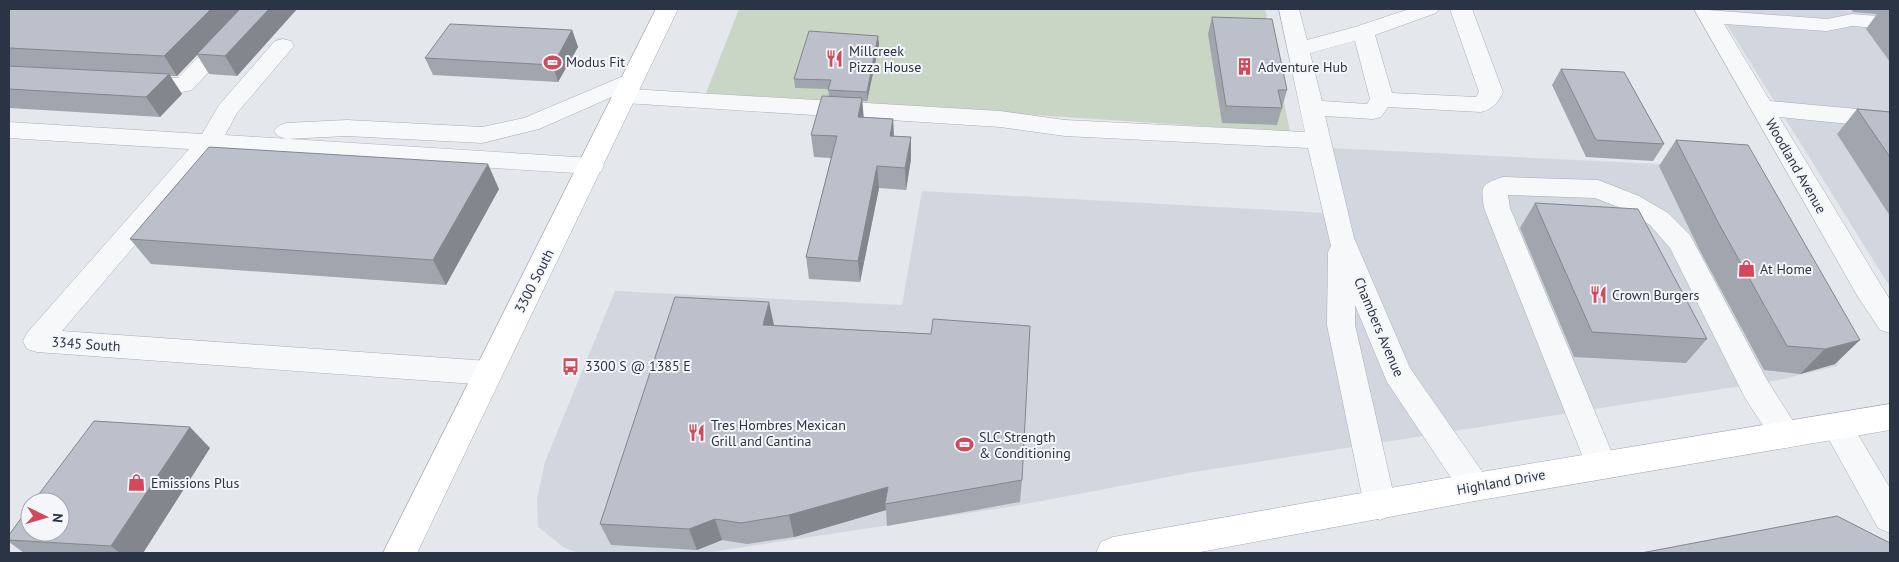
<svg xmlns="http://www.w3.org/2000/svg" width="1899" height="562" font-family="'PT Sans',sans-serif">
  <rect width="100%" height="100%" fill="#e4e7ec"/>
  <path fill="#d2d6de" d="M1717 9H1818L1890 13V287Z
    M1330 148 1739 168 1842 354 1837 366 1779 380 1194 472 1015 506 704 553H578L563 547 538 527 537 499 545 462 615 291 902 305 922 191 1346 214Z"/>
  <path fill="#c9d6c5" d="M739 9H1265L1290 132 706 93Z"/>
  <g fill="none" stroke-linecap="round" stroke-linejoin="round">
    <defs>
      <path id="minor" d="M244 9H267L192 90C174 95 148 93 130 88L127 83 130 78 138 76 178 78Z
        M1279 9H1299L1307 40 1355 27 1409 9H1439L1436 13 1375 35 1392 93 1476 97 1479 92 1450 9H1472L1503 92C1498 103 1493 109 1481 112L1388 107 1381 117 1373 119 1325 116 1354 238 1410 368 1486 477 1491 487 1486 497 1475 501 1464 497 1387 382 1355 305V325L1396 505 1392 515 1380 520 1368 515 1364 505 1327 325 1328 252 1331 246 1308 148 1065 136 1000 127 625 103 617 101 614 96 539 129 482 143 347 136 286 139 278 136 274 131 278 126 286 123 347 120 482 127 524 118 633 72 641 74 644 79 641 84 630 89 1000 111 1065 120 1305 132ZM1355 41 1370 99 1367 104 1322 101 1310 53Z
        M1694 9 1827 19 1852 14 1890 17V29L1852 26 1827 31 1724 24 1770 101 1890 112V128L1779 117 1890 300V333L1880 330 1858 297Z
        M283 39 291 41 294 46 237 113 225 135 592 158 601 160 604 166 601 172 592 174 215 151 62 331 488 361 498 365 503 373 498 381 488 385 37 352 27 349 23 341 27 333 189 149 9 138V122L202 134 219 105 275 41Z
        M1503 177 1598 180 1639 196 1668 213 1690 235 1767 380 1802 435 1797 444 1786 448 1775 444 1745 398 1670 248 1650 225 1621 208 1595 198 1508 195 1510 208 1617 465 1612 475 1601 479 1590 475 1484 208C1481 186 1481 184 1503 177Z
        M1837 414 1848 418 1890 488V533L1878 528 1822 427 1826 418Z"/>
      <path id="major" d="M656 9H678L417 553H383Z
        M1890 404V430L1475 501 1195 553H1096L1101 542 1113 537 1475 473Z"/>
    </defs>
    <use href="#minor" stroke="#a9aeb7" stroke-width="1"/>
    <use href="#major" stroke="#a3abb8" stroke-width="1"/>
    <use href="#minor" fill="#f7f8fa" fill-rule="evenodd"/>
    <use href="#major" fill="#fff" fill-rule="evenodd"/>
  </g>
  <path fill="#a1a5ae" d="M9 9H297L237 76 209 74 197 55 177 76H170L182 94 160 117 9 108Z
    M1851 9H1890V62L1866 29 1877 14 1853 12Z
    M1212 17 1287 90 1277 125 1222 123 1208 34Z
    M572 30 578 47 558 82 433 75 425 58Z
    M878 36 879 45 867 101H862L863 117 893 119 894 136 911 137V159L906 190 879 188 860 282 809 279 806 257 831 158 814 157 811 135 829 96 828 89 795 88 794 79Z
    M1561 69 1664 144 1653 161 1586 157 1552 85Z
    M1857 109 1890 112V216L1837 134Z
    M1676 140 1835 364 1800 374 1764 370 1699 249 1659 166Z
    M499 189 446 285 151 264 130 239Z
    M1535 203 1707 339 1686 363 1574 357 1520 228Z
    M774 325 931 334 1022 480 1020 502 887 526 886 510 794 537 747 544 722 540 697 550 611 545 600 524Z
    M210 448 143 553H24L9 542V535Z"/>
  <path fill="#83868d" d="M211 9H242L197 54V55L177 76 164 56Z
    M269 9H297L237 76 225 56Z
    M572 30 578 47 558 82 553 65Z
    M878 36 879 45 867 101V92Z
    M169 74 182 94 160 117 146 97Z
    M862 98 864 120 858 117Z
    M893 119 894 141 890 136Z
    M911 137V159L906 190 905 168Z
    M488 164 499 189 446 285 433 260Z
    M877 166 879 188 860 282 858 261Z
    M769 302 774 325H763Z
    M1860 340 1835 364 1800 374 1825 349Z
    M190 427 210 448 143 553H120L111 546Z
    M888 487 885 504 886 510 794 537 789 515Z
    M715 519 722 540 697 550 689 529Z"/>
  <path fill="#bbc0ca" stroke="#83868d" d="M9 9H211L164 56 9 48Z
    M240 9H269L225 56 197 54Z
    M1212 17 1272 19 1287 90H1278L1282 108 1226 106Z
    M450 24 572 30 553 65 425 58Z
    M809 31 878 36 867 92 828 90 831 80 794 79Z
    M9 66 169 74 146 97 9 89Z
    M1561 69 1624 72 1664 144 1596 140Z
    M822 96 862 98 858 117 893 119 890 136 911 137 905 168 877 166 858 261 806 257 837 136 811 135Z
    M1857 109 1890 112V157Z
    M1676 140 1748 145 1860 340 1825 349 1787 346 1719 224Z
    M209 147 488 164 433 260 130 239Z
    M1535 203 1638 209 1707 339 1592 332Z
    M675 297 769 302 763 325 931 334 933 319 1030 326 1022 480 885 504 888 487 789 515 741 523 715 519 689 529 600 524Z
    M94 421 190 427 111 546 9 540V535L30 506V532H60V502H33Z
    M1837 516 1890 543V553H1641Z"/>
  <defs>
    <symbol id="restaurant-bare" viewBox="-9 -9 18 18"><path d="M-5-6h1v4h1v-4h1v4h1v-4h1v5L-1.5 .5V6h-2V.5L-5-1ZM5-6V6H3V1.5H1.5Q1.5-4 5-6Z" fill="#d1495b" stroke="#f4f6f9" stroke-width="2.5" paint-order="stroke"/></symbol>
    <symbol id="stadium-bare" viewBox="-9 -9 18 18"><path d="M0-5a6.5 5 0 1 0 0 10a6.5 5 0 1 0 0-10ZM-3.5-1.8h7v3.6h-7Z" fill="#d1495b" stroke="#f4f6f9" stroke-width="2.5" paint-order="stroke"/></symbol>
    <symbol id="building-bare" viewBox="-9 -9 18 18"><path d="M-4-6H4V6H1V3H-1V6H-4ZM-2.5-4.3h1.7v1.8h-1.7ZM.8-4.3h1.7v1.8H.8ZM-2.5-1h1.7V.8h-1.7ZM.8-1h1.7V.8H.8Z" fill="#d1495b" stroke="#f4f6f9" stroke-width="2.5" paint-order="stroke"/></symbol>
    <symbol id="shop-bare" viewBox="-9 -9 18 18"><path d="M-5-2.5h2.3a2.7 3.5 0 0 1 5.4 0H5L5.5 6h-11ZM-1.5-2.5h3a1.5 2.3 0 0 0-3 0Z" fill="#d1495b" stroke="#f4f6f9" stroke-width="2.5" paint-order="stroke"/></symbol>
    <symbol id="bus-bare" viewBox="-9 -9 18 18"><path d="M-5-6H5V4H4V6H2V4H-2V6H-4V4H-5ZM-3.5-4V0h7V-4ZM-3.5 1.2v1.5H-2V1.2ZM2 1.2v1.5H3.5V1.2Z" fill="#d1495b" stroke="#f4f6f9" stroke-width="2.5" paint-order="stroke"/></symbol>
  </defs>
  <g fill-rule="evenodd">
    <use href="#restaurant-bare" x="822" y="46" width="25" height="25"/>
    <use href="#stadium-bare" x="540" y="50" width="25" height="25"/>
    <use href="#building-bare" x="1232" y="54" width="25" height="25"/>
    <use href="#shop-bare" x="1734" y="256" width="25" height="25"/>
    <use href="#restaurant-bare" x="1586" y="282" width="25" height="25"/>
    <use href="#bus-bare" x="558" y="354" width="25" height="25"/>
    <use href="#restaurant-bare" x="684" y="420" width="25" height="25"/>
    <use href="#stadium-bare" x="952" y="432" width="25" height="25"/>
    <use href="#shop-bare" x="124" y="470" width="25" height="25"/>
  </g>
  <g text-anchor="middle" stroke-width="4" stroke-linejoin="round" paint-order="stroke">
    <g font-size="14" fill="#2b3445" stroke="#f4f6f9" text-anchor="start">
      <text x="849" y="56">Millcreek<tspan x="849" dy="16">Pizza House</tspan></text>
      <text x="566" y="67">Modus Fit</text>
      <text x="1258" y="72">Adventure Hub</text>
      <text x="1760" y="274">At Home</text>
      <text x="1612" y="300">Crown Burgers</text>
      <text x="585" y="371">3300 S @ 1385 E</text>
      <text x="711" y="430">Tres Hombres Mexican<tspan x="711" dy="16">Grill and Cantina</tspan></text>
      <text x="979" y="442">SLC Strength<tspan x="979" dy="16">&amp; Conditioning</tspan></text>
      <text x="151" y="488">Emissions Plus</text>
    </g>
    <g font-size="14" fill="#2b3445" stroke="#f4f6f9">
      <text transform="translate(1796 166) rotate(60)" y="5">Woodland Avenue</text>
      <text transform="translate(534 281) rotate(-63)" y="5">3300 South</text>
      <text transform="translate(1379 327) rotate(67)" y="5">Chambers Avenue</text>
      <text transform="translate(86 344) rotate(4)" y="5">3345 South</text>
      <text transform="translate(1501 482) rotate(-10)" y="5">Highland Drive</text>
    </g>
  </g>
  <rect width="1899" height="562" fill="none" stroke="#2b3445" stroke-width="20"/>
  <g transform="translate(45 517) rotate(95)"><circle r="24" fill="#f4f6f9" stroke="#a4a8b1"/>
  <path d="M0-4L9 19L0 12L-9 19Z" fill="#d1495b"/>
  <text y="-8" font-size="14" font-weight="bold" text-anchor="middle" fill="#2b3445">N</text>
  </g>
</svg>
